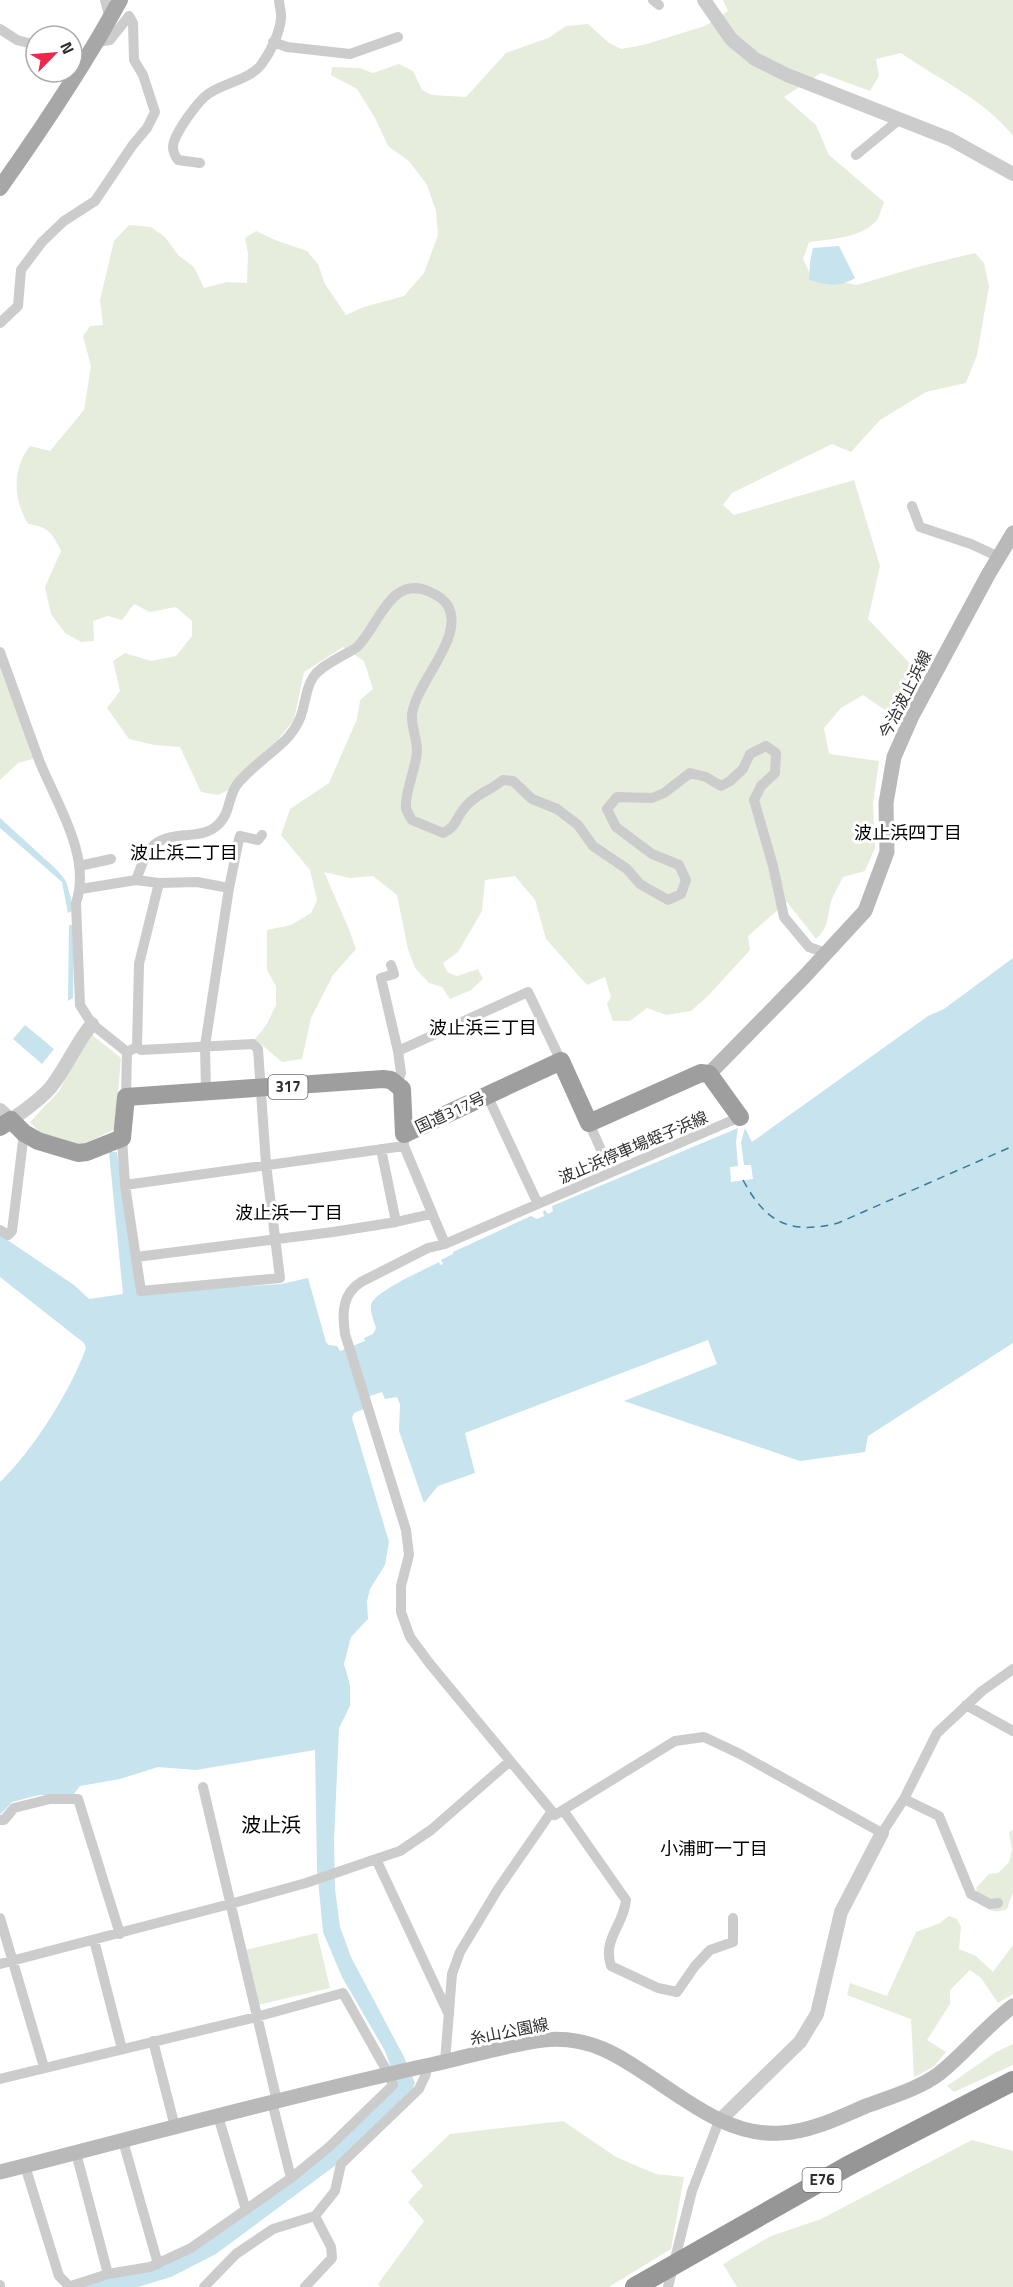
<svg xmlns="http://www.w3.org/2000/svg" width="1013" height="2287" font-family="'Titillium Web','Noto Sans JP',sans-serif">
  <rect width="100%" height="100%" fill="#fff"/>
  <path fill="#e7eddc" d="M723 0H1013V136C984 99 939 80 901 53L876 59 879 76 870 91 821 73 784 97 816 125 829 155 884 202C882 207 880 215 877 220 862 238 831 239 809 242L803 259 811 276 857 285 921 266 975 253 984 263 989 286 977 355 966 383 926 392 880 420 851 452 832 444 732 493 723 505 734 515 854 480 880 566 868 619 915 669 919 680 906 697 888 712 863 695 841 708 824 728 829 754 879 761 873 803 875 848 865 871 843 877C840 884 835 891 832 899 826 916 831 925 816 939L787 902 748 936 750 950 708 996 691 1011 666 1015 647 1008 630 1021H613L607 1004 611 997 605 977 587 985 546 939 535 900 515 876 485 880 482 911 458 952 443 963 447 972 457 976 478 969 483 979 471 990 450 999 442 987 429 983 415 968 408 949 397 895 373 876 350 878 324 872 348 927 356 949 333 975 311 1018 302 1059 282 1062 255 1039 267 1024 276 1005V986L267 970V930L291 925 311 913 317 900 310 870 281 835 290 809 329 783 357 719 360 700 373 689 364 661 343 647 304 672 294 720 280 737 269 761 246 782 218 795 201 792 180 747 154 745 129 739 107 708 120 691 113 661 125 653 151 661 176 656 192 636V621L176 607 150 612 134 604 122 620 108 616 93 621 94 641 81 642 65 633 51 614 45 587 61 551C52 533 49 527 28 524 13 499 12 469 30 446L50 451 84 410 91 366 83 336 90 326 103 325 100 300 114 241 129 225 151 227 166 238 178 255 194 267 204 288 227 282 247 283 248 253 245 238 256 231 275 240 307 251 318 264 325 284 346 315 364 307 404 296 424 273 438 235 436 211 427 185 409 161 388 146 375 118 357 89 331 75 332 67 359 68 373 73 399 64 413 71 422 90 432 95 466 97 506 53 548 38 566 26 588 24 609 43 621 49 643 45 705 26 728 11Z
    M0 660 36 758 18 763 0 780Z
    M91 1034 121 1058 115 1129 80 1146 42 1135 30 1122 59 1091 83 1045Z
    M1013 1830V1892L1007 1909C988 1917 981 1904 976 1888L989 1874 998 1873 1009 1862 1012 1850 1009 1832Z
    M949 1916 957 1919 961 1927 959 1949 976 1956 993 1972 1013 1945V1994L998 2003 981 1978 970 1970 950 1990V2004L927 2040 946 2052 933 2067 914 2077 911 2019 847 1995 850 1983 887 1996 916 1932 940 1923Z
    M317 1933 330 1988 258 2005 245 1950Z
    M1013 2044V2065L954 2092 947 2086 996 2052Z
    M563 2121 616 2157 656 2174 684 2177 671 2249 609 2287H381L378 2284 424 2221 408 2202 423 2186 411 2171 450 2134Z
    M972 2140 1013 2151V2287H737L723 2264 771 2236 821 2219Z"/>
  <path fill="#c7e3ee" d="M839 246 855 278C839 288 827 285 809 280L810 262 813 248Z
    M0 818 56 869 66 881 74 910 68 913 62 882 0 828Z
    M69 925H74L73 998 68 1001Z
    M1013 958V1343L868 1436 865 1452 800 1461 624 1401 717 1364 708 1340 465 1433 475 1473 438 1486 424 1503 399 1431 400 1404 397 1397 385 1399 382 1392 361 1399 364 1409 354 1413 352 1418 389 1542 385 1565 370 1589 367 1601 368 1619 351 1637 344 1664 350 1685V1706L339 1728 334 1841 335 1889 340 1927 351 1957 404 2057 415 2083 413 2088 344 2159 216 2254 171 2277 138 2287H79L113 2276 154 2268 250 2212 397 2085 385 2051 342 1977 323 1932 317 1869 315 1750 196 1770 158 1767 120 1779 80 1786 73 1795H39L12 1802 0 1815V1482C32 1452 71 1390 86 1348L84 1343 0 1277V1235L74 1285 89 1299 123 1294 109 1152H117L140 1293 281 1284 308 1278 326 1342 329 1345 337 1346 340 1351 365 1341 364 1338 373 1334 376 1328C374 1322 370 1312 371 1305 373 1292 426 1269 439 1262L440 1265 443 1264 441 1260 453 1254V1252L531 1216 537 1219 544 1216 543 1212 545 1210 548 1214 553 1211 552 1206 738 1128H745L752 1142 928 1016 944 1009Z
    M25 1025 54 1049 42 1064 13 1039Z"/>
  <path fill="#fff" d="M738 1128H745L741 1142 744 1165H751L753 1179 731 1182 730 1167 738 1166 736 1142Z"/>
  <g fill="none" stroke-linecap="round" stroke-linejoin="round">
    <path stroke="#377c97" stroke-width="1.5" stroke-dasharray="8 6" stroke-linecap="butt" d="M743 1180C766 1223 790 1235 838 1223L1013 1146"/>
    <path stroke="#ccc" stroke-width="10" d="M105 0 110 19
      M653 0 659 5
      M0 29 17 40 36 45
      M273 42 287 47 350 54 398 37
      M856 155 900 119
      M200 163 178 160C175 156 173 152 173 147 173 135 198 101 208 94 223 83 249 80 261 65 270 53 280 33 281 18 282 13 279 6 279 0
      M0 323 18 306 21 270 42 242 64 221 95 201 132 146 147 128 155 112 143 75 134 60 133 23 129 16 110 40 97 42
      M912 506 920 527 971 544 999 557
      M0 652C13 688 26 724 39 760 56 803 92 856 76 903L80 1005 92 1024 127 1052 126 1097
      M79 866 111 859
      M136 880C148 849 150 837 188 835 197 834 206 834 214 828 233 814 226 796 239 782 261 755 295 744 303 709 310 677 311 673 340 657 346 653 355 650 359 645 380 622 392 574 430 592 437 595 444 599 448 606 465 637 417 681 412 714 411 726 417 739 417 750 417 766 404 794 406 808 407 812 410 817 412 820L443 833C458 826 456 816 467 805 477 794 491 790 503 780L513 781 532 799 557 809 578 825 593 846 627 869 640 884 668 900 681 894 686 880 679 865 652 854 616 827 607 809 617 797 652 798 664 793 690 773 706 777 721 786 730 781 743 769 750 754 766 746 776 753 775 773 761 786 754 800 773 866 784 917 809 947 826 953
      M81 889 136 880 159 883 197 882 229 888
      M391 965 394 974 381 978 398 1051
      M137 1047 139 964 159 883
      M397 1084 401 1073 398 1051 528 992 561 1061
      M206 1091 205 1046 229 888 239 839 240 836 258 840 262 835
      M487 1095 538 1204
      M740 1117 445 1244 428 1248 361 1282C342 1294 342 1313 345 1334L406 1530 409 1555 401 1586V1612L410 1637 430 1664 555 1815 675 1741 704 1737 740 1754 882 1833 904 1799 937 1733 982 1691 1013 1669
      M589 1123 611 1172
      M122 1138 125 1185 141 1291 280 1278 266 1164 258 1049 253 1044 141 1050 137 1047 127 1052
      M404 1140V1146L445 1244
      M381 1149 396 1222
      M125 1185 404 1146
      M0 1230 8 1235 12 1231 24 1133
      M136 1257 333 1232 396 1222 431 1214
      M966 1705 1013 1731
      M203 1787 277 2101
      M904 1799 939 1816 971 1894 990 1904 998 1903
      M563 1810 626 1900C624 1925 602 1939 611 1966L658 1988 677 1992 695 1966 710 1950 733 1942V1918
      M0 1820H4L14 1808 50 1799H78L120 1934
      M376 1859 400 1851 431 1830 510 1761
      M0 1918 44 2067
      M94 1940 122 2049
      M0 1964 230 1904 306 1883 376 1859 449 2015
      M153 2041 175 2127
      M445 2062 452 1974 460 1952 498 1889 552 1811
      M0 2079 256 2017 343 1993 388 2073 393 2085 329 2147 291 2178 191 2248 150 2267 108 2274 68 2287
      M272 2102 291 2178
      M218 2116 246 2210
      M123 2141 158 2264
      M76 2153 108 2274
      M25 2166 59 2276 69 2286
      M0 2285V2287
      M204 2287 236 2254 273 2229 315 2216 335 2191 341 2164 419 2089 426 2074 424 2067
      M305 2287 332 2258 331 2247 315 2216
      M668 2287 692 2191 719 2121"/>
    <path stroke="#ccc" stroke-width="14" d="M704 0 731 39 755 59 787 75 950 139 1013 174
      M0 1110 11 1120C25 1110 40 1100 51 1087 67 1067 76 1043 92 1024
      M719 2121 800 2042 817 2014 841 1912 882 1833"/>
    <path stroke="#b9b9b9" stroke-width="15" d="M709 1074 805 976 865 911 887 852 886 803 894 757 912 716 988 575 1013 533
      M0 2172C142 2136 283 2097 425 2066 464 2058 504 2045 543 2040 591 2035 621 2057 658 2082 695 2107 735 2137 782 2133 810 2132 840 2117 866 2106 890 2097 919 2089 940 2073 966 2052 986 2026 1013 2006"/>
    <path stroke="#a7a7a7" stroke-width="16" d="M0 188C43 127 85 65 120 0"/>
    <path stroke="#9e9e9e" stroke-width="18" d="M0 1127 11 1120 24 1133 38 1141 78 1153 87 1152 122 1138 126 1097 383 1079 391 1080 402 1089 404 1134 561 1061 589 1123 701 1073 709 1074 740 1117"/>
    <path stroke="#969696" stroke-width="20" d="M635 2287 848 2166 1013 2081"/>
  </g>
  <g text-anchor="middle" stroke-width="6" stroke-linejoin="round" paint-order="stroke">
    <g fill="#fff" stroke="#6d6d6d" stroke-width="1.5">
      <rect x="268.5" y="1075" width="39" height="24" rx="4.5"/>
      <rect x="802.5" y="2168" width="39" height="24" rx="4.5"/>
    </g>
    <g font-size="15" font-weight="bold" fill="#2f2f2f">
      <text x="288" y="1092">317</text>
      <text x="822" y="2185">E76</text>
    </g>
    <g font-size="16" fill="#2f2f2f" stroke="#fff">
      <text transform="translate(905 694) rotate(-63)" y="6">今治波止浜線</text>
      <text transform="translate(450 1112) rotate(-25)" y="6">国道317号</text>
      <text transform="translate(633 1147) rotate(-23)" y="6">波止浜停車場蛭子浜線</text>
      <text transform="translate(509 2031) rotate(-11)" y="6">糸山公園線</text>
    </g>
    <g font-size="18" fill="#000" stroke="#fff">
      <text x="908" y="839">波止浜四丁目</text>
      <text x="184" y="859">波止浜二丁目</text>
      <text x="483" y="1034">波止浜三丁目</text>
      <text x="289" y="1219">波止浜一丁目</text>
      <text x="714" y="1855">小浦町一丁目</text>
    </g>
    <g font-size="20" fill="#000" stroke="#fff">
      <text x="271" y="1832">波止浜</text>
    </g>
  </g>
  <g transform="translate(54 54) rotate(65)"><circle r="28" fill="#ffffff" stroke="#acacac" stroke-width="1.5"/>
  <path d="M0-4.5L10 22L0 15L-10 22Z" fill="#f1264b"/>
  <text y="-9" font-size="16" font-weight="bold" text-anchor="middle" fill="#2f2f2f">N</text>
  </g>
</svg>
